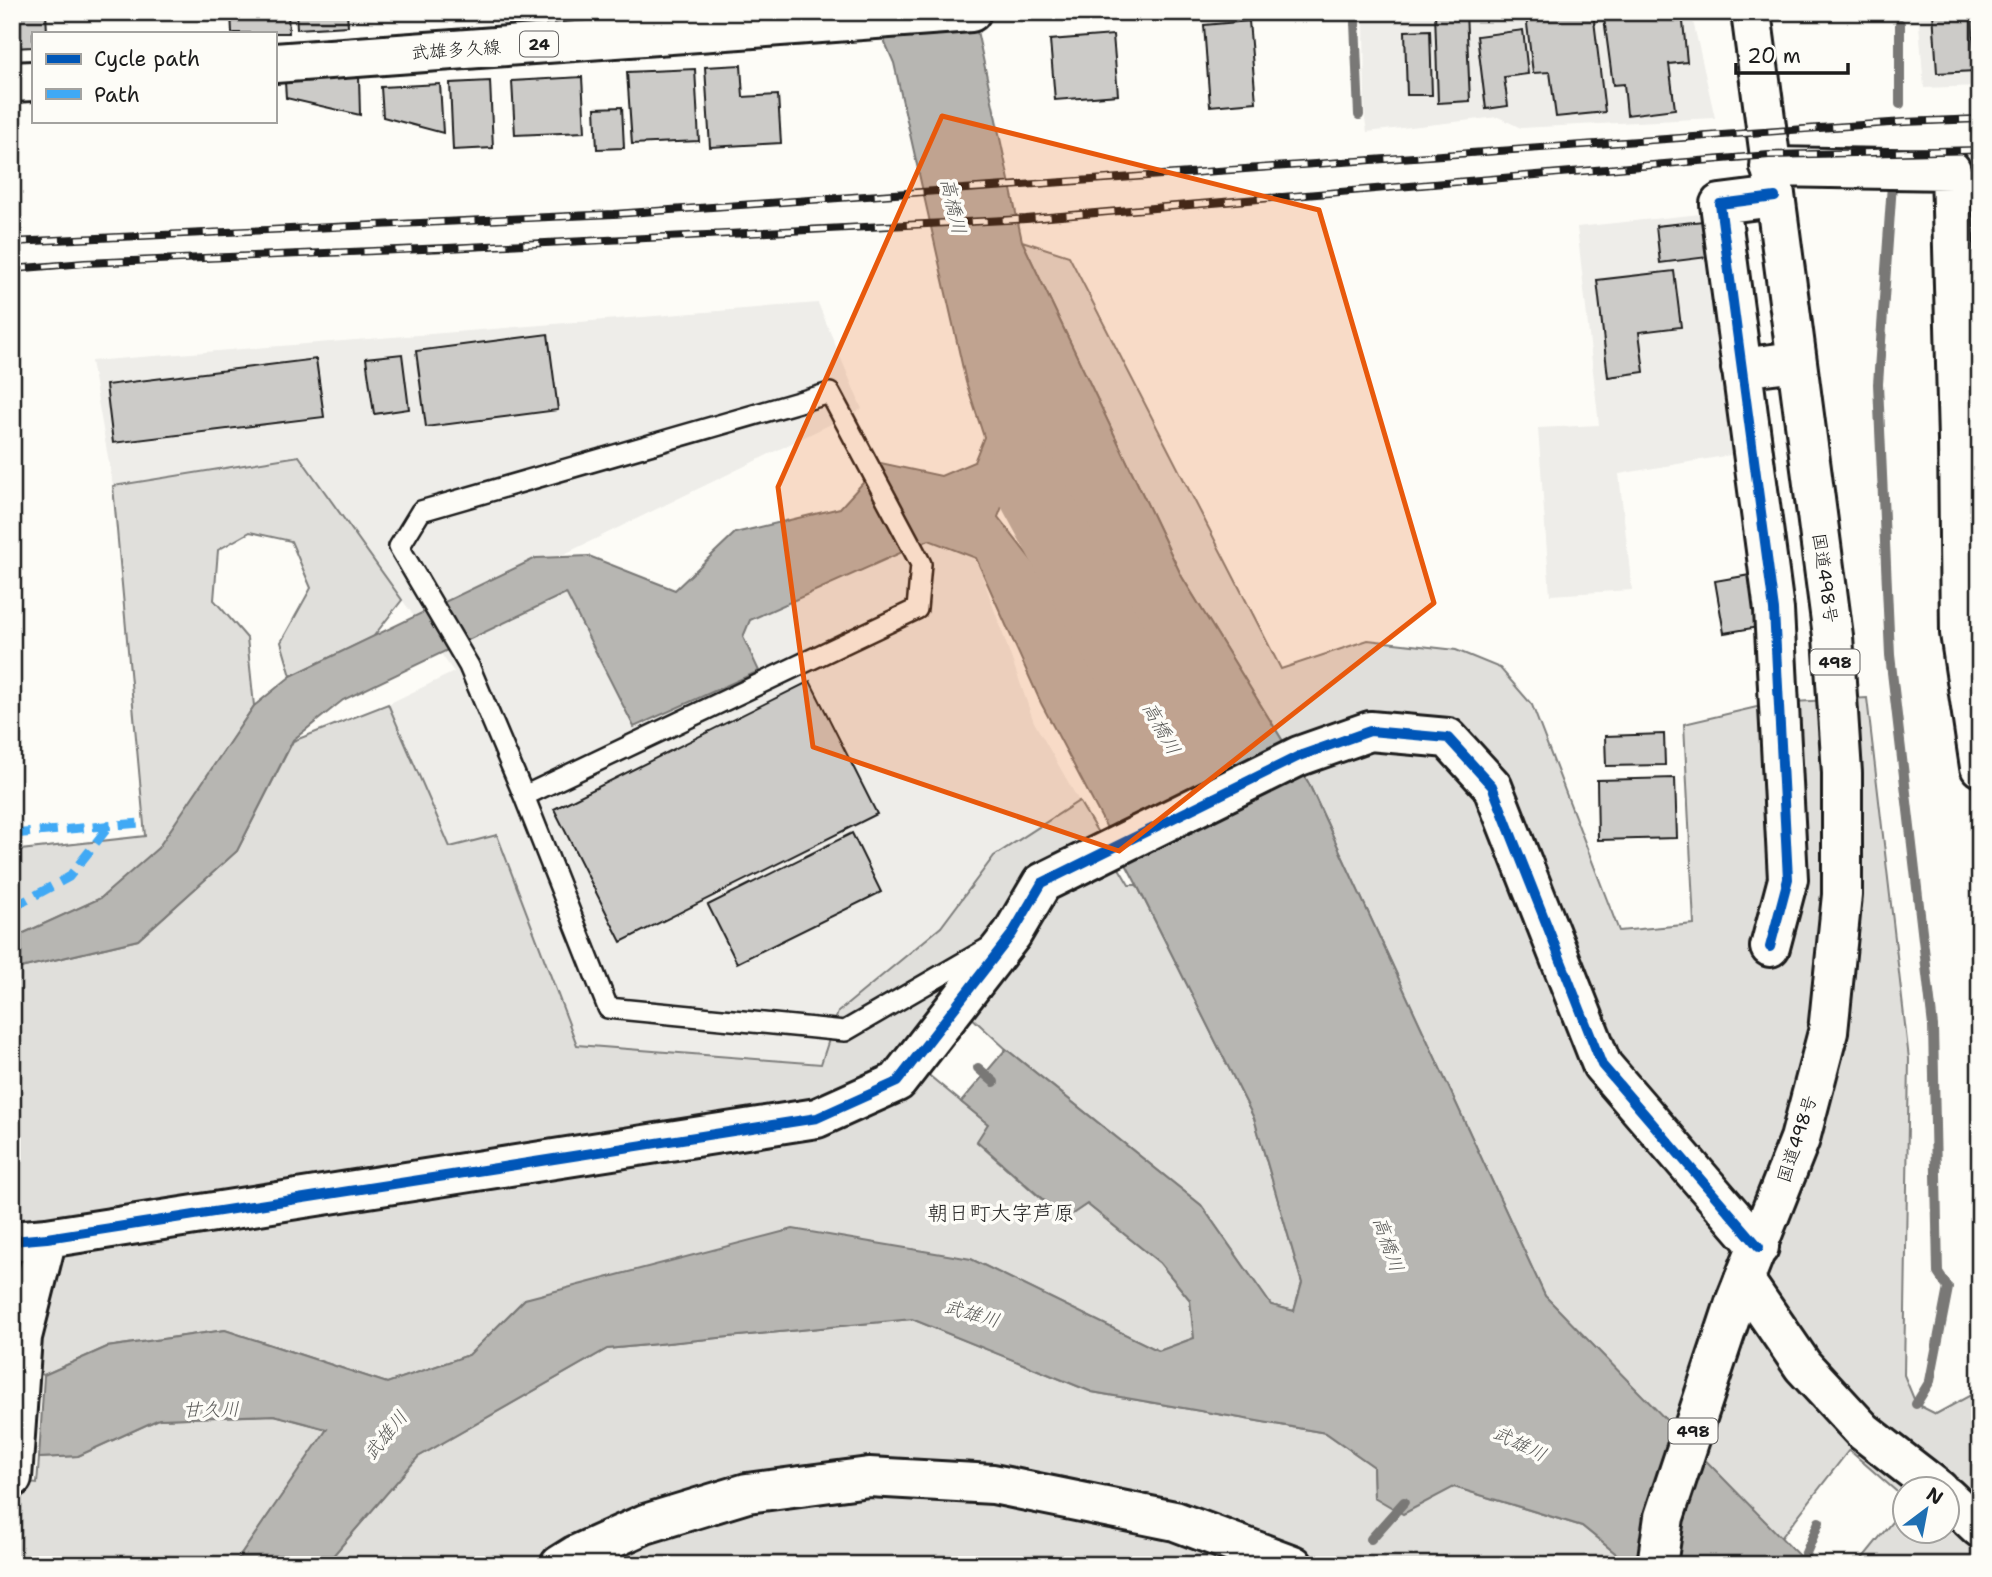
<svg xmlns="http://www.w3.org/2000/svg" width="1992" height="1577" font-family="'Shantell Sans','Klee One',sans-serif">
  <rect width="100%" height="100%" fill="#fdfcf7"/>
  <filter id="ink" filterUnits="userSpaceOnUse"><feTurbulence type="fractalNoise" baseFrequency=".0143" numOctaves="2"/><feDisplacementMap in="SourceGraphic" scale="14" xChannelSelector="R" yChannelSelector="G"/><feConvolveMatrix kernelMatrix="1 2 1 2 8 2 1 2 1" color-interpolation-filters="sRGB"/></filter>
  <g filter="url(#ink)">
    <path fill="#eeede9" d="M1364 12H1691L1715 118 1521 128 1498 117 1367 132 1365 119Z
      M1918 12H1980V86L1924 88Z
      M1710 213 1742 453 1619 474 1632 590 1550 595 1538 428 1599 425 1577 227Z
      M818 303 862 409 550 561 633 726 759 672 743 636 750 620 929 540 976 558 1034 722 1079 801 994 856 941 927 838 1012 822 1064 577 1045 498 835 450 848 388 704 454 672 299 456 113 486 91 361Z"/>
    <path fill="#e0dfdb" stroke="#7e7e7c" stroke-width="2" d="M1022 241 1069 256 1281 669 1368 640 1456 650 1500 668 1532 705 1619 931 1694 924 1684 724 1774 703 1867 698 1909 1059 1904 1375 1916 1404 1936 1414 1978 1391 1980 1394V1565H1857L1904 1507V1532H1946V1490H1904V1498L1849 1450 1781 1538 1545 1296 1308 782 1182 577Z
      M299 456 402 600 373 637 291 676 281 642 311 588 291 541 250 532 218 550 214 600 247 638 254 706 159 848 101 898 24 933 12 934V851L145 836 113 486Z
      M388 704 450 847 497 835 577 1045 821 1064 838 1012 941 927 994 856 1079 801 1129 885H1137L1254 1118 1302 1283 1294 1311 1271 1305 1201 1205 1006 1049 969 1015 925 1072 988 1124 977 1142 1064 1219 1087 1204 1160 1263 1190 1300 1194 1338 1159 1351 971 1259 525 1299 469 1355 387 1383 225 1330 107 1347 44 1375 12 1365V970L138 940 237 851 293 741Z
      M912 1319 1092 1392 1326 1433 1373 1466 1374 1497 1454 1487 1582 1526 1630 1565H325L418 1457 607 1349Z
      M275 1415 328 1429 234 1565H12V1481L37 1484 39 1458 78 1456 159 1419Z"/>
    <path fill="#b7b6b2" stroke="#797876" stroke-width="2" fill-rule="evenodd" d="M872 12H973L1022 241 1182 577 1308 782 1545 1296 1808 1565H1630L1582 1526 1454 1487 1403 1514 1374 1497 1373 1466 1326 1433 1092 1392 912 1319 607 1349 418 1457 325 1565H234L327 1429 274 1415 159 1419 78 1456 39 1458 44 1375 107 1347 225 1330 387 1383 469 1355 525 1299 793 1229 971 1259 1159 1351 1194 1338 1190 1300 1160 1263 1087 1204 1065 1219 977 1141 988 1124 961 1102 1006 1049 1201 1205 1271 1305 1294 1311 1302 1283 1254 1118 1137 885 1041 703 976 558 929 540 750 620 743 637 759 671 634 727 566 593 343 700 293 740 237 851 138 940 12 970V934L24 933 101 898 158 848 254 706 291 676 536 558 589 556 675 590 735 533 840 508 881 463 941 476 974 462 984 437 966 382 894 63ZM1005 499 1105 587 1112 612 1093 639 998 517Z"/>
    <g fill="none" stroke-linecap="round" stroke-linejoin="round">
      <path stroke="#797876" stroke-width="10" d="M1355 22 1359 115
        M1900 104V24
        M1892 184 1878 384 1890 655 1933 1026 1938 1273 1948 1288 1930 1381 1916 1404
        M978 1068 994 1082
        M1371 1539 1404 1502
        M1801 1565 1819 1522"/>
      <path stroke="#b7b6b2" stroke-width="68" d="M1020 470 1148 705"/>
    </g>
    <path fill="#cccbc8" stroke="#1c1c1c" stroke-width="2" d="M12 12H46L47 33H33V47L12 48Z
      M231 12H288L289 33H232Z
      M296 12H347L348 26 297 29Z
      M1435 12H1466L1470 101 1438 103Z
      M1557 12H1593L1605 112 1556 117 1550 72 1533 73 1526 16Z
      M1649 12H1682L1687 62 1669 64 1675 109 1627 115 1624 84 1613 85 1604 18Z
      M1933 12H1972L1975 71 1937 73Z
      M1249 21 1256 102 1210 106 1204 25Z
      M1430 30 1432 95H1407L1405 31Z
      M1523 30 1528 74 1504 77 1508 106 1486 109 1477 36Z
      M1113 35 1118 95 1055 100 1050 40Z
      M741 65 743 97 778 95 781 143 710 147 705 67Z
      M695 69 699 141 632 144 627 72Z
      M359 76 360 115 286 98 285 82Z
      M582 77 585 132 515 135 512 81Z
      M490 81 493 148 453 150 450 83Z
      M440 84 443 133 383 117 381 87Z
      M622 107 624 148 597 149 595 108Z
      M1703 221 1708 257 1660 263 1656 226Z
      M1674 271 1681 327 1639 332 1644 372 1608 377 1597 280Z
      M548 334 558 410 426 427 416 351Z
      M402 354 409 409 374 414 366 358Z
      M316 359 324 417 113 443 106 385Z
      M1750 575 1758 627 1724 633 1715 581Z
      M810 681 877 814 621 942 554 809Z
      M1664 734 1665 765 1606 766 1605 736Z
      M1675 778 1677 838 1598 840 1597 780Z
      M852 833 881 892 737 963 708 905Z"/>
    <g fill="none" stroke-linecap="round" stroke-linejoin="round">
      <defs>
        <path id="service" d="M524 796 917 609 921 564 830 393 421 511 399 547 469 666 524 796 608 1008 845 1031 990 947"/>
        <path id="minor" d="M1770 167 1951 170 1958 441 1960 633 1980 767
          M1741 368 1796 361
          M1770 947 1788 879 1774 610 1720 204 1775 197
          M12 1241 47 1238 817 1118 897 1082 1012 934 1042 883 1299 756 1370 731 1448 738 1492 786 1602 1065 1759 1247
          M1744 1280 1803 1366 1863 1431 1939 1490
          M12 1478 22 1337 47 1238
          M1946 1496 1980 1528
          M560 1565 576 1555 645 1524 747 1493 869 1477 993 1484 1175 1521 1293 1565"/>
        <path id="primary" d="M275 63 971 12
          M12 82 33 81"/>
        <path id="trunk" d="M1657 1565 1664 1517 1736 1300 1800 1139 1828 1032 1842 895V773L1833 636 1751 12"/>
      </defs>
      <use href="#service" stroke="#1c1c1c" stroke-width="24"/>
      <use href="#minor" stroke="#1c1c1c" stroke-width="44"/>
      <use href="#primary" stroke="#1c1c1c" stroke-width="44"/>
      <use href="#trunk" stroke="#1c1c1c" stroke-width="44"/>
      <use href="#service" stroke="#fdfcf7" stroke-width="19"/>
      <use href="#minor" stroke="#fdfcf7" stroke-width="38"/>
      <use href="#primary" stroke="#fdfcf7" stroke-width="38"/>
      <use href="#trunk" stroke="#fdfcf7" stroke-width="38"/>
      <defs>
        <path id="rail" d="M12 242 614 214 1904 122 1980 119
          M12 269 85 263 447 248 1026 219 1769 155 1980 150"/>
      </defs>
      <use href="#rail" stroke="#1c1c1c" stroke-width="8"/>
      <use href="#rail" stroke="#fdfcf7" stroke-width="5" stroke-dasharray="16" stroke-linecap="butt"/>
      <path stroke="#3fa9f5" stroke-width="9" stroke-dasharray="18 9" stroke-linecap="butt" d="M12 834 140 823
        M12 908 69 877 109 826"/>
      <defs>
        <path id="cycleway" d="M1770 947 1788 879 1774 610 1720 204 1775 197
          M12 1241 47 1238 817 1118 897 1082 1012 934 1042 883 1299 756 1370 731 1448 738 1492 786 1602 1065 1759 1247"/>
      </defs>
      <use href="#cycleway" stroke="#fdfcf7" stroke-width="15"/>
      <use href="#cycleway" stroke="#0057b8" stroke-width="10"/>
    </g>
  </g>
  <path fill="#e8590c" fill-opacity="0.2" stroke="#e8590c" stroke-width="5" stroke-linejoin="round" d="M942 116 1319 210 1434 603 1119 851 813 747 778 487Z"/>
  <g text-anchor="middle" stroke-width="7" stroke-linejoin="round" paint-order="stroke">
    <g fill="#fdfcf7" stroke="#605f5e" stroke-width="2">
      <rect x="520" y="31.5" width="38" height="25" rx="5"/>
      <rect x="1810.5" y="649.5" width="49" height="25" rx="5"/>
      <rect x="1668.5" y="1418.5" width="49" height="25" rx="5"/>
    </g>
    <g font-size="16" font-weight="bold" fill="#1c1c1c">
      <text x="539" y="50">24</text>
      <text x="1835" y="668">498</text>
      <text x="1693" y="1437">498</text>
    </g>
    <g font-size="18" fill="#1c1c1c" stroke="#fdfcf7">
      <text transform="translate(456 50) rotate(-4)" y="6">武雄多久線</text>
      <text transform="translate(1825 578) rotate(82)" y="6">国道498号</text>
      <text transform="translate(1797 1139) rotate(-72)" y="6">国道498号</text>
    </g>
    <g font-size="19" font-style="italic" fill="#5a5a58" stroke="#fdfcf7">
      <text transform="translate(954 206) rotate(77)" y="7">高橋川</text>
      <text transform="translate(1162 728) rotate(61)" y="7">高橋川</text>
      <text transform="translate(1389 1244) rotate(71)" y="7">高橋川</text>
      <text transform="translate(972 1313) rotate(16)" y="7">武雄川</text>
      <text transform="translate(211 1409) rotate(-1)" y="7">甘久川</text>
      <text transform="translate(385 1435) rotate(-51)" y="7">武雄川</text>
      <text transform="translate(1520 1443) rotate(26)" y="7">武雄川</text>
    </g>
    <g font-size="21" fill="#1c1c1c" stroke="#fdfcf7">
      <text x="1001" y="1220">朝日町大字芦原</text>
    </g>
  </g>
  <rect width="1992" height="1577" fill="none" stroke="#fdfcf7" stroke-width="42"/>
  <rect x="21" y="21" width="1950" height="1535" fill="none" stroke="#1c1c1c" stroke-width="2.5" filter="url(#ink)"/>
  <rect x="32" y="32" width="245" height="91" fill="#fdfcf7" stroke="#a3a29f" stroke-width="2"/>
  <rect x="46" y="54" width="35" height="10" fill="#0057b8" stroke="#a3a29f" stroke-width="2"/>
  <text x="94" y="66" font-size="21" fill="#1c1c1c">Cycle path</text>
  <rect x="46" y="89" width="35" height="10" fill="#3fa9f5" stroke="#a3a29f" stroke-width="2"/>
  <text x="94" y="102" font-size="21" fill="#1c1c1c">Path</text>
  <g transform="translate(1926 1510) rotate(32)"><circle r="33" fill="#fdfcf7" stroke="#a3a29f" stroke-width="2"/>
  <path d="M0-5L12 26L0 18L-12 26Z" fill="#1f6fb2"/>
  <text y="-10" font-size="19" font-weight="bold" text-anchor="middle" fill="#1c1c1c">N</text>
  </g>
  <path d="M1736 63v10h112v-10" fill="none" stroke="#1c1c1c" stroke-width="3.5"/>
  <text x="1747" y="63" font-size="21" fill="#1c1c1c" stroke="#fdfcf7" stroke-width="5" paint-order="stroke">20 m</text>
</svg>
